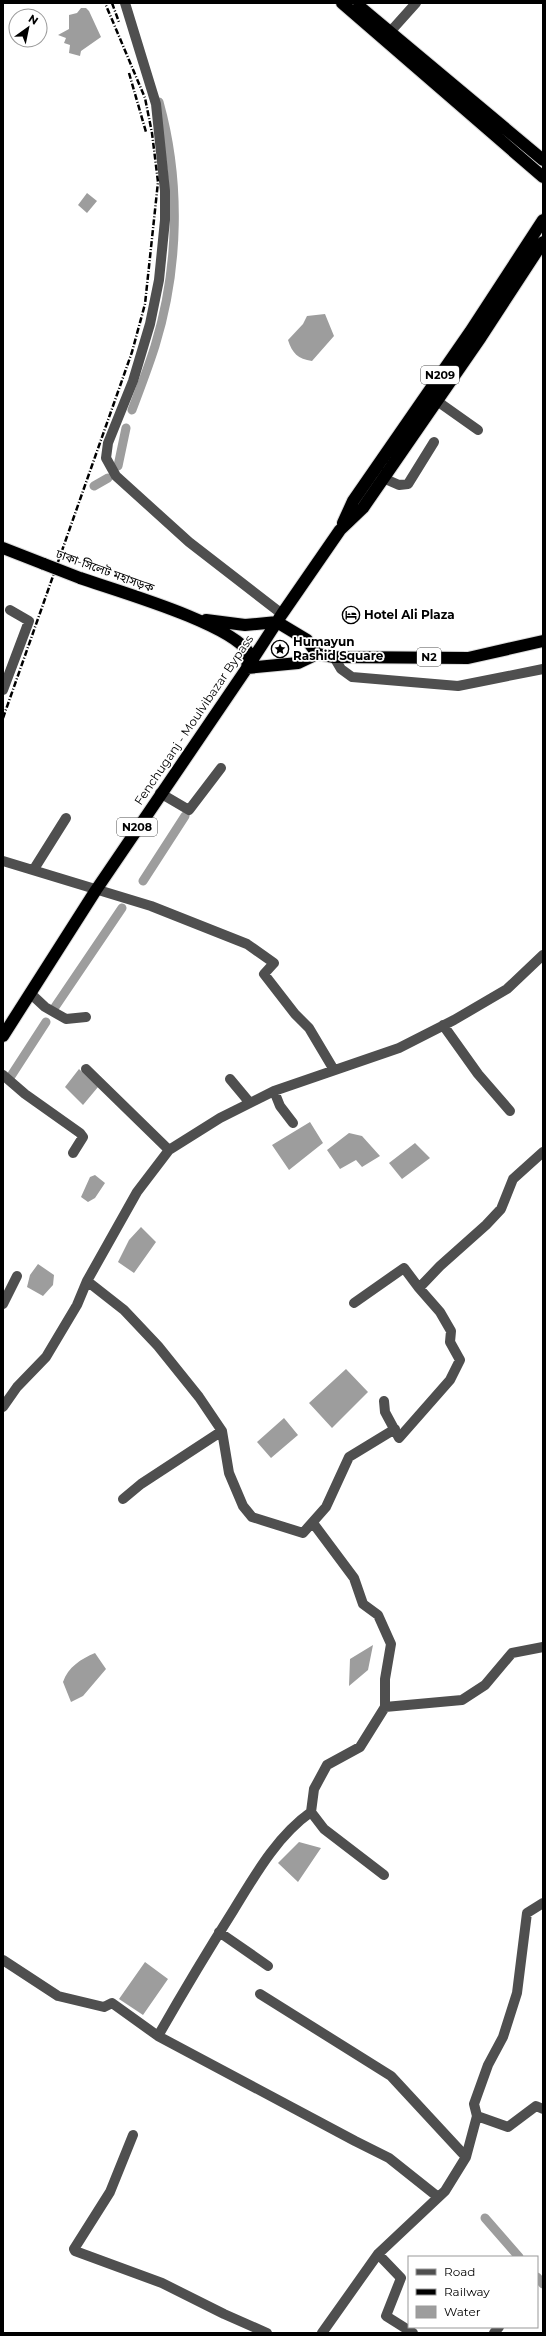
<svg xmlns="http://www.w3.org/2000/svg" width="546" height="2336" font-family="Montserrat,'Noto Sans Bengali',sans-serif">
  <rect width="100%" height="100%" fill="#fff"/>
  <path fill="#9d9d9d" d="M81 8H86L89 11 101 37 81 51 80 56 69 53 70 45 64 43 66 38 58 35 69 29V15L77 13Z
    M87 193 97 201 87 213 78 205Z
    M325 314 334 336 312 361C298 359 292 353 288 340L303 324 307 316Z
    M79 1069 98 1087 83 1105 65 1087Z
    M310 1122 323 1143 289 1170 272 1145Z
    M349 1133 362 1136 380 1156 362 1167 356 1160 340 1169 327 1150Z
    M415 1143 430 1158 402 1179 389 1163Z
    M95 1175 105 1183 95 1198 88 1202 81 1197 90 1177Z
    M141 1227 156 1242 134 1273 118 1262 129 1240Z
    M38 1264 54 1275 53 1285 43 1296 27 1287 30 1275Z
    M346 1369 368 1392 332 1428 309 1403Z
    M284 1418 298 1435 271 1458 257 1442Z
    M373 1645 368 1670 349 1686 350 1659Z
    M95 1653 106 1669 83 1696 71 1702 63 1682C68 1667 81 1659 95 1653Z
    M299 1842 321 1848 298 1882 278 1863Z
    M145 1962 168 1979 143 2015 119 1999Z"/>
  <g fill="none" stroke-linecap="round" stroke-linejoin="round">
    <path stroke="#9d9d9d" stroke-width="9" d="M132 410C140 389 148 368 155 346 179 268 181 181 159 102
      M118 466 126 428
      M94 486 108 478
      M143 881 185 816
      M55 1007 122 908
      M11 1076 46 1022
      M485 2218 519 2257
      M537 2277 543 2284"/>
    <defs>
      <path id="highway" d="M342 3 543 177
        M359 6 543 160
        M343 523 353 501 470 332 543 220
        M3 548 44 564
        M80 578C117 591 230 623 249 653L247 668 298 663 317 654 334 657 468 658 543 641
        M206 620 245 625 277 622 307 640 317 654
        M3 1036 96 890 247 668 282 614 340 530 363 508 481 337 543 242"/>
    </defs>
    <use href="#highway" stroke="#dbdbdb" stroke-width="14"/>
    <path stroke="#4f4f4f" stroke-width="10" d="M125 3 156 104 165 191V220L159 280 150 324 133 381 108 443 106 458 116 476 189 542 282 614
      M390 32 416 3
      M437 401 478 430
      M383 478 399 485 408 484 434 442
      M334 657 341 669 352 677 458 686 543 669
      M3 690 29 621 10 610
      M160 793 189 810 221 768
      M3 861 151 906 247 944 274 963 264 974 295 1014 309 1028 334 1070
      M34 869 66 818
      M30 993 45 1007 66 1019 86 1017
      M443 1025 478 1074 510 1111
      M86 1069 169 1150
      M3 1075 25 1094 80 1133 83 1137 73 1153
      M230 1079 250 1103
      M274 1091 280 1106 293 1123
      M87 1281 124 1310 158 1346 199 1397 222 1431 229 1473 243 1506 252 1517 303 1533 326 1507 349 1457 395 1429
      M354 1303 404 1268 419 1288 440 1266 486 1225 501 1209 513 1179 543 1152
      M3 1304 17 1276
      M384 1401 385 1412 399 1438 450 1380 460 1360 450 1342 451 1331 440 1312 419 1288
      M3 1407 17 1387 46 1357 77 1305 87 1281 137 1192 169 1150 220 1118 274 1091 399 1048 454 1020 507 989 543 955
      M123 1499 141 1484 222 1431
      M313 1523 354 1578 363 1604 378 1615 391 1644 385 1679V1707L360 1747 327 1765 314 1789 311 1812 324 1829 384 1875
      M385 1707 462 1700 485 1685 512 1653 543 1647
      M219 1932 268 1966
      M3 1960 58 1996 104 2007 112 2003 158 2036 355 2141 389 2158 438 2197
      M260 1994 391 2076 466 2157
      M158 2036C182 1994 207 1952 233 1911 255 1875 277 1836 311 1812
      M477 2116 508 2127 536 2106 543 2109
      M133 2135 110 2192 74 2249 75 2251 162 2283 224 2314 267 2333
      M378 2254 401 2278 386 2316 413 2333
      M322 2333 378 2254 445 2191 466 2157 477 2116 474 2104 488 2065 503 2037 517 1993 527 1913 543 1903
      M494 2333 499 2327"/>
    <use href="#highway" stroke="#000" stroke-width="12"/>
    <path stroke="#000" stroke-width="2.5" stroke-dasharray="6 2 1 2" stroke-linecap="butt" d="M112 3 119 22
      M129 73 146 132
      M3 718 132 352 145 304 158 182 152 133 145 98 105 3"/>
    <defs>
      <path id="highway-bridge" d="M44 564 80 578"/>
    </defs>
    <use href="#highway-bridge" stroke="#dbdbdb" stroke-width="14" stroke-linecap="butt"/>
    <use href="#highway-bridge" stroke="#000" stroke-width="12"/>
  </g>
  <defs>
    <symbol id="hotel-ring" viewBox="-11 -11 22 22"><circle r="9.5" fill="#fff" stroke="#000" stroke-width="1.5"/><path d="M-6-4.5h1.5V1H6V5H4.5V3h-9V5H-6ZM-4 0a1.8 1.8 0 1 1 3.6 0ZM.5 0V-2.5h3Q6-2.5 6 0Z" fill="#000"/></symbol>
    <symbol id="sight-ring" viewBox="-11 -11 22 22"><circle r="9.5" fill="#fff" stroke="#000" stroke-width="1.5"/><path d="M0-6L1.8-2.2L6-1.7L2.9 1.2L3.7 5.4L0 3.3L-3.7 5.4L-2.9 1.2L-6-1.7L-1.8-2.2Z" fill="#000"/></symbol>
  </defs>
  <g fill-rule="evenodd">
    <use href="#hotel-ring" x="341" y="605" width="20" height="20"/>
    <use href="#sight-ring" x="270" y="639" width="20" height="20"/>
  </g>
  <g text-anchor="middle" stroke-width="3.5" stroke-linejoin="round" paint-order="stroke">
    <g fill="#fff" stroke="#4c4c4c" stroke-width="1">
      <rect x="421" y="366" width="38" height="18" rx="3"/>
      <rect x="417" y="648" width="24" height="18" rx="3"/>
      <rect x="117" y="818" width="40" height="18" rx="3"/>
    </g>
    <g font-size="11" font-weight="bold" fill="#000">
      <text x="440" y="379">N209</text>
      <text x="429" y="661">N2</text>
      <text x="137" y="831">N208</text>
    </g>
    <g font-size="12" fill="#000" stroke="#fff">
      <text transform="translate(105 571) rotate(20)" y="4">ঢাকা-সিলেট মহাসড়ক</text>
      <text transform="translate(194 720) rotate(-56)" y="4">Fenchuganj - Moulvibazar Bypass</text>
    </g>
    <g font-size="12" font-weight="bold" fill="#000" stroke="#fff" text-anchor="start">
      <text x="364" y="619">Hotel Ali Plaza</text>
      <text x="293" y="646">Humayun<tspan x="293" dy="14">Rashid Square</tspan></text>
    </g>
  </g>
  <rect width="546" height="2336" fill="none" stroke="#000000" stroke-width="8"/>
  <rect x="408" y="2256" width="130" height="72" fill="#ffffff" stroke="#999999"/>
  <rect x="416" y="2269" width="20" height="6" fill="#4f4f4f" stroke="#999999"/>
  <text x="444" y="2276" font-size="12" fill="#000000">Road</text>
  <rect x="416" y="2289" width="20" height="6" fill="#000000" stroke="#999999"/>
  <text x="444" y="2296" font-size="12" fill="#000000">Railway</text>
  <rect x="416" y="2306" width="20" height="12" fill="#9d9d9d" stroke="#999999"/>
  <text x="444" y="2316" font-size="12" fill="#000000">Water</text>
  <g transform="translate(28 28) rotate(33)"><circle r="19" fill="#ffffff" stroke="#999999"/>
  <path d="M0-3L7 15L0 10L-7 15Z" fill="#000000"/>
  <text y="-6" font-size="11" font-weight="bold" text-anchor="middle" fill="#000000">N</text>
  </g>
</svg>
